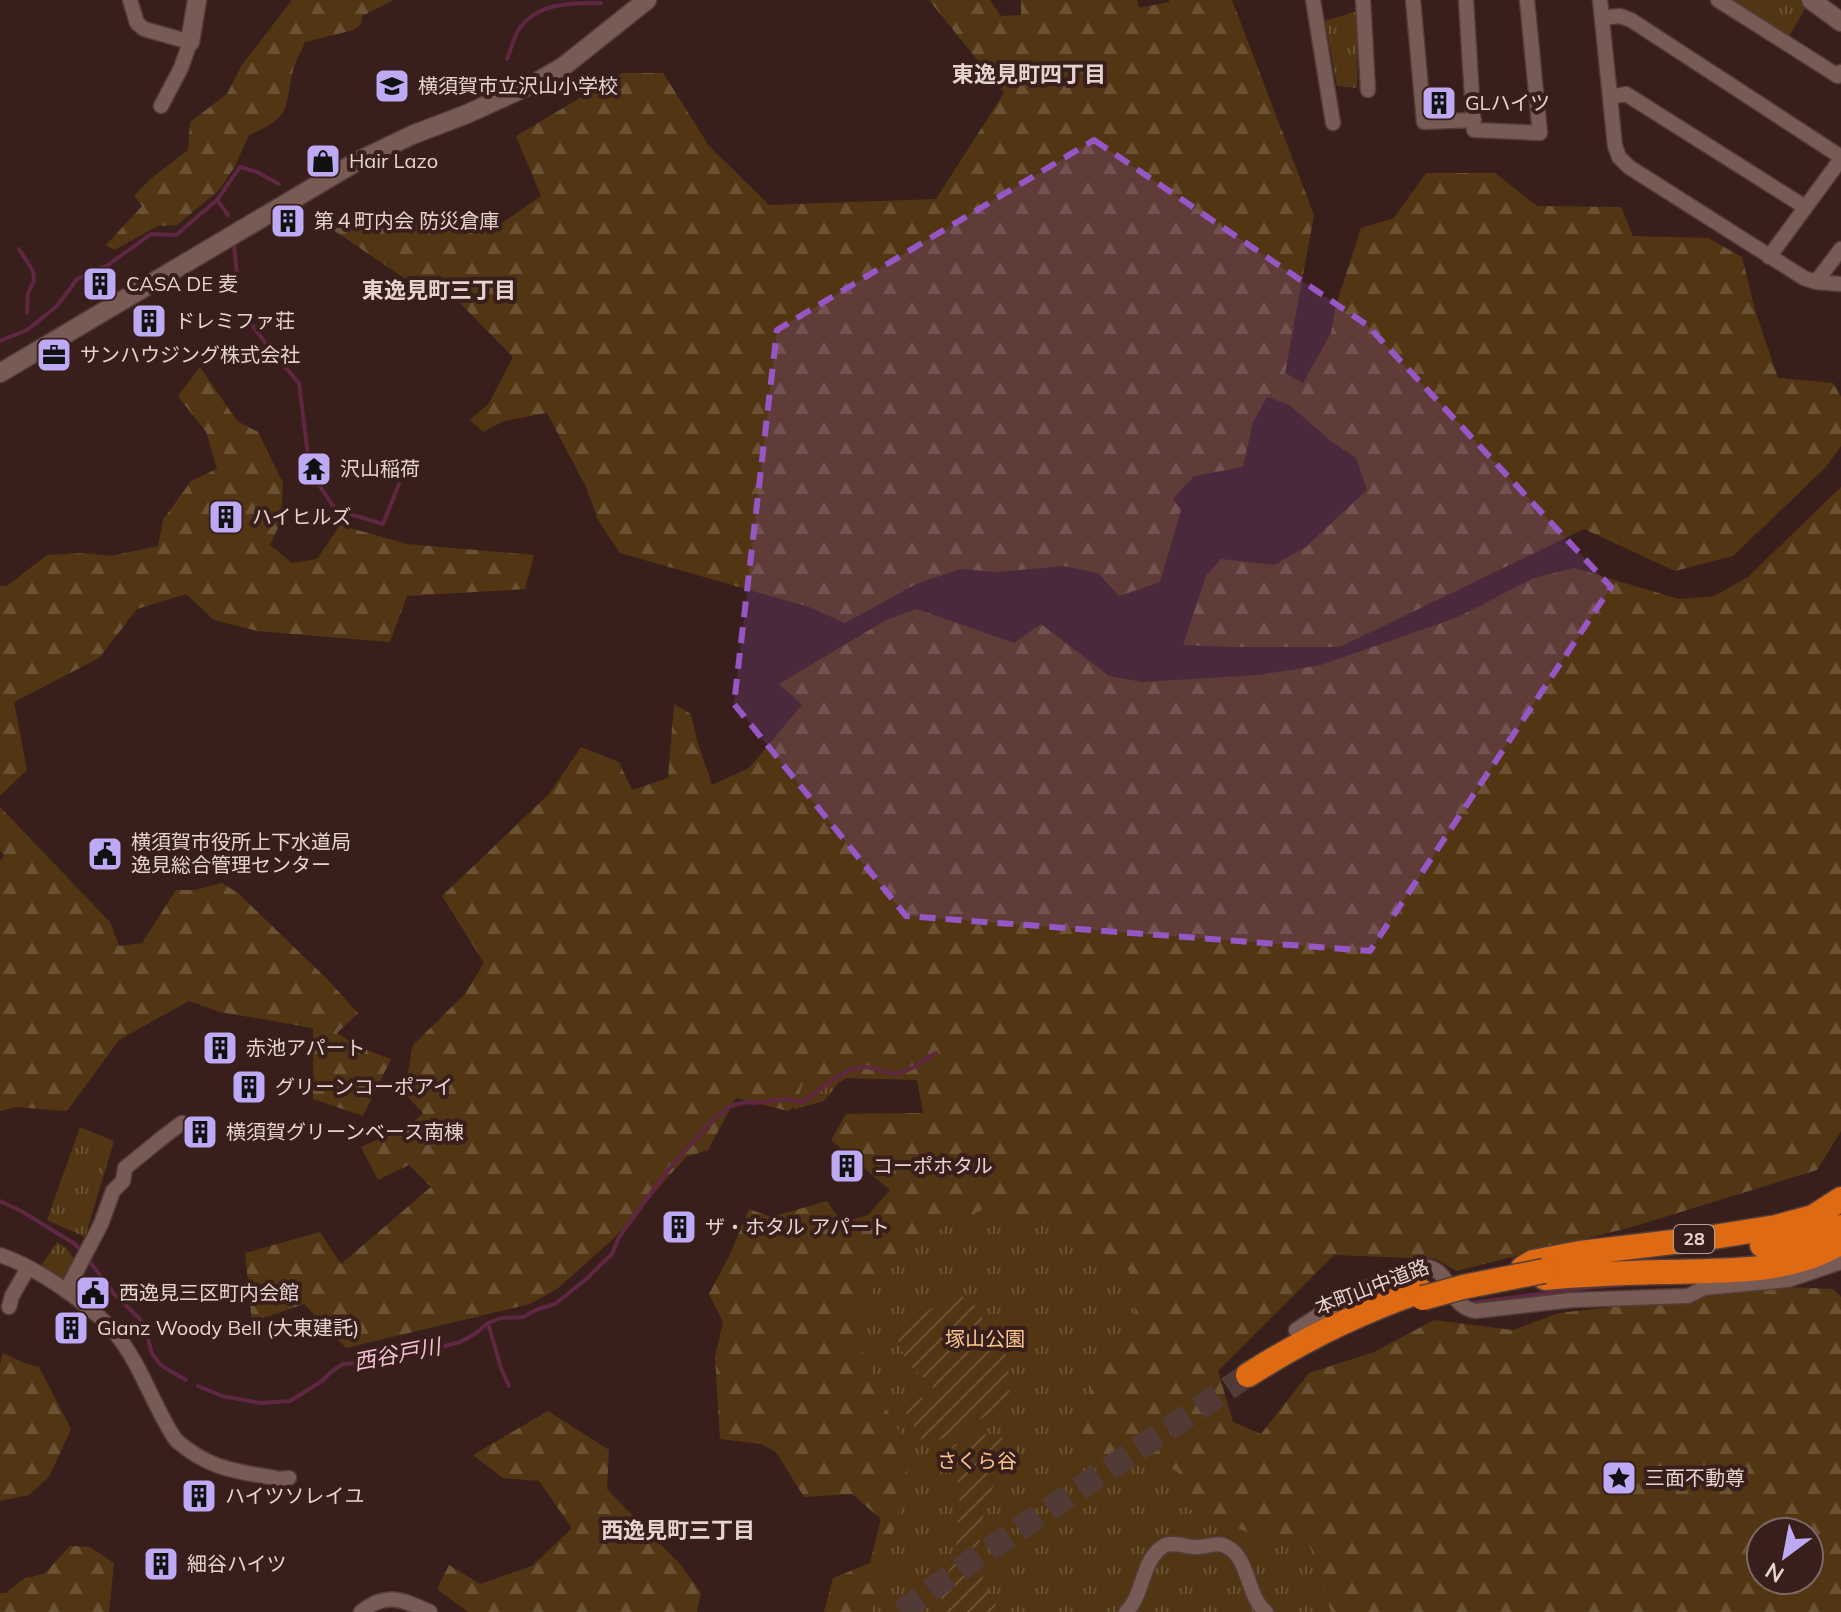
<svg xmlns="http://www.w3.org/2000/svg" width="1841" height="1612" font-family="Mulish,'Noto Sans JP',sans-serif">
  <defs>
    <pattern id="forest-firs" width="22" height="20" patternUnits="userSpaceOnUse" patternTransform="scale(2)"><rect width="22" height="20" fill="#523614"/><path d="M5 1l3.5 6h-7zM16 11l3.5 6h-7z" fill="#6b5235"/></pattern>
    <pattern id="park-tufts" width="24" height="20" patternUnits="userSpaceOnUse" patternTransform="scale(2)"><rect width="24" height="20" fill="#523614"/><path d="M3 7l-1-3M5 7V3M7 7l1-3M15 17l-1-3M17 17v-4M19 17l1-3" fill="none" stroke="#6b5235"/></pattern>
    <pattern id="garden-furrows" width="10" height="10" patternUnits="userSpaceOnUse" patternTransform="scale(2)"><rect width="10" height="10" fill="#523614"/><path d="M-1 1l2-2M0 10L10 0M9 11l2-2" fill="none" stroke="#6b5235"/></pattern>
  </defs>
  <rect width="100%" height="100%" fill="#381f1b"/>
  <path fill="url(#forest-firs)" fill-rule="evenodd" d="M292 0H394L362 16 361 24 354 30 305 42C302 50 297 58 294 66 283 106 296 115 249 135L234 168 218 191 177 225 158 226 114 250 106 245 142 206 134 195 153 177 188 150 190 122 227 94 242 65Z
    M929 0H990L1001 16 1021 15V0H1137L1139 8 1169 2V0H1232L1314 215 1285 373 1303 383 1331 333 1336 305 1361 228 1394 218 1426 173H1495L1537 206 1621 207 1633 236 1708 238 1742 257 1755 310 1778 378 1833 383 1841 397V446L1825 468 1733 556 1675 571 1584 529 1340 647H1230L1183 645 1206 576 1221 559 1274 565 1306 547 1367 490 1356 458 1332 442 1288 404 1267 397 1253 422 1243 467 1194 476 1173 499 1181 510 1160 582 1119 596 1098 573 1064 566 998 572 961 569 918 583 845 623 809 607 620 553 598 520 586 487 547 413 504 421 483 432 470 420 489 403 513 357 460 303 413 284 326 225 360 219 502 223 541 196 516 136 622 73H663L709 146 769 205 936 199 1004 93Z
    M200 367 237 421 258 432 283 483 281 521 270 545 292 563 317 559 340 525 407 544 534 555 525 589 407 596 390 642 257 631 214 620 186 594 137 609 99 658 14 702 27 770 0 796V586H7L47 555 83 553 111 556 158 546 163 520 191 481 217 469 206 432 178 396Z
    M1841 487V1131L1817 1170 1632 1227 1456 1271 1436 1259 1334 1255 1218 1371 1233 1422 1261 1434 1309 1373 1374 1352 1434 1320 1513 1330 1559 1313 1788 1287 1833 1289 1841 1297V1612H824L833 1578 870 1563 881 1519 852 1494 804 1497 776 1452 761 1444 720 1439 715 1357 723 1322 709 1294 730 1254 749 1209 771 1217 827 1201 842 1223 868 1215 890 1190 831 1140 846 1114 923 1113 917 1080 847 1078 788 1111 736 1098 708 1150 686 1157 613 1239 557 1289 530 1304 346 1348 304 1304 252 1322 245 1253 320 1232 341 1264 431 1187 409 1165 378 1180 361 1147 410 1125 423 1113 404 1093 413 1045 465 994 484 963 442 896 549 794 581 747 619 762 632 790 668 778 674 704 691 714 697 740 712 785 749 768 802 705 779 684 886 620 917 609 1014 643 1041 624 1109 676 1142 682 1259 675 1321 665 1458 617 1534 578 1574 568 1679 599 1714 596 1748 577ZM1761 1532H1809V1580H1761Z
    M0 807 110 922 119 946 142 943 176 890H195L222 883 239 894 328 980 358 1013 337 1033 359 1047 391 1059 363 1116 313 1099V1028L220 1012 189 1001 119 1040 67 1111 16 1107 0 1111V861L4 856 0 850Z
    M3 1353 22 1362 39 1367 71 1429 49 1477 29 1495 0 1501V1365Z
    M548 1411 609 1450 607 1489 680 1564 701 1593 697 1612H468L437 1589 449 1565 480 1584 532 1566 572 1528 539 1481 503 1478 473 1455Z
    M70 1546 90 1547 114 1563 109 1612H0V1593H6L25 1578 44 1574Z"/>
  <path fill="url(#park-tufts)" d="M1718 0H1810L1785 43Z
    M1358 11 1357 88 1337 86 1325 21Z
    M804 1079 840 1081 824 1101 795 1109Z
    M80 1127 114 1141 85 1237 47 1220Z
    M988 1207 1074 1232 1129 1271 1136 1318 1083 1403 1082 1446 1107 1468 1142 1449 1179 1473 1185 1507 1257 1536 1308 1540 1331 1612H870L898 1516 911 1453 883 1403 854 1331 873 1289 907 1244Z
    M57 1242 66 1248 77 1263 65 1287 38 1271Z"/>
  <path fill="url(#garden-furrows)" d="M960 1294 975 1306 1008 1359 1010 1404C998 1413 992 1413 980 1419 962 1428 945 1439 925 1445L900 1402 932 1396 933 1385C909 1367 904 1361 896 1332L909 1320Z
    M977 1434 1002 1435 1000 1469 987 1501 979 1533 983 1581 999 1612H939L944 1586 956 1547 960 1493 952 1446Z"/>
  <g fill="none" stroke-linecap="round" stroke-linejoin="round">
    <path stroke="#5f2741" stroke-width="4" d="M507 59C511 49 514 37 519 29 538 2 572 3 601 3
      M218 201 228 215
      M234 246 237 274
      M19 249 33 271 34 281 28 293 27 313
      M250 322 272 352 299 383 310 472 336 510 383 524 399 484
      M0 341 27 330 57 306 77 279 108 265 151 234 176 235 217 200 240 167 257 172 279 184
      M0 1201 21 1211 75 1244 81 1251
      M87 1258 114 1294 139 1318 147 1335 152 1354 162 1366 186 1380
      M1470 1303 1593 1287 1624 1285
      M488 1323 501 1318 523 1317 538 1309 555 1304 584 1281 612 1254 619 1237 668 1170 712 1121 730 1106 747 1102 754 1103 785 1099 803 1102C819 1091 840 1071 858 1068 870 1065 878 1071 889 1073 906 1076 922 1061 936 1053
      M198 1386 222 1396 260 1403 290 1401 322 1381 331 1372 343 1364 386 1361 460 1342 475 1334 488 1323 501 1368 509 1386"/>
    <path stroke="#523a36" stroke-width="24" stroke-dasharray="24 12" stroke-linecap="butt" d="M901 1612 948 1577 1248 1375"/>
    <defs>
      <path id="minor" d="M130 0 137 23 144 29 190 42 181 68 161 106
        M1313 0 1333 123
        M1363 0 1368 90
        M1413 0 1424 122 1474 120
        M1466 0 1474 130 1540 133 1527 0
        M1600 0 1615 146 1619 157 1629 167 1804 278 1816 282 1841 249
        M1718 0 1838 76 1841 72
        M1602 18 1620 16 1631 20 1841 157
        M1610 97 1626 94 1805 207
        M1769 257 1841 159
        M1816 282 1841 284
        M0 1255C36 1267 81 1299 108 1325 123 1340 133 1358 142 1376 149 1390 169 1433 177 1441 212 1471 238 1471 280 1479L289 1478
        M66 1291 101 1224 113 1191 123 1181 125 1168C144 1153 162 1137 182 1123
        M9 1307 12 1296 28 1268
        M1296 1330C1332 1306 1363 1286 1405 1272 1414 1269 1425 1264 1434 1269 1453 1279 1449 1307 1476 1311L1572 1300 1688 1296 1704 1288 1788 1280 1841 1262
        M361 1612C386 1591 403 1600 430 1612
        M1126 1612C1144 1595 1141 1562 1162 1547 1170 1541 1184 1546 1193 1547 1203 1549 1214 1542 1223 1545 1250 1554 1246 1597 1266 1612"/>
      <path id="tertiary" d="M1811 0 1841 22
        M190 42 197 0
        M0 373 356 162 412 135 467 114 535 83 564 66 647 0"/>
      <path id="motorway" d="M1762 1245 1804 1237 1841 1227
        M1523 1268 1533 1262 1580 1253 1707 1238 1776 1227 1813 1217 1841 1199
        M1545 1278C1584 1274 1623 1273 1662 1272 1722 1270 1788 1275 1841 1242
        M1248 1375C1303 1340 1359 1312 1421 1291"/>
    </defs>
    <use href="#minor" stroke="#523d3a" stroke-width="17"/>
    <use href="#tertiary" stroke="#523d3a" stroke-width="21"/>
    <use href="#motorway" stroke="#523d3a" stroke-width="27"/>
    <use href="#minor" stroke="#795b56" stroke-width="14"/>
    <use href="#tertiary" stroke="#795b56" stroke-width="18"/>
    <use href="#motorway" stroke="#de6a13" stroke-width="24"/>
    <defs>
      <path id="motorway-bridge" d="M1423 1298 1463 1287 1544 1271"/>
    </defs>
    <use href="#motorway-bridge" stroke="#523d3a" stroke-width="27" stroke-linecap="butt"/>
    <use href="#motorway-bridge" stroke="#de6a13" stroke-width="24"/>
  </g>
  <path fill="#9656c3" fill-opacity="0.2" stroke="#9656c3" stroke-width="6" stroke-dasharray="16 10" stroke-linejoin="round" d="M1094 140 1367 325 1611 587 1370 951 906 916 734 704 777 330Z"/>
  <defs>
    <symbol id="school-square" viewBox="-11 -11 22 22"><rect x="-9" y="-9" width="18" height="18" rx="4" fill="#bea9f4" stroke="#381f1b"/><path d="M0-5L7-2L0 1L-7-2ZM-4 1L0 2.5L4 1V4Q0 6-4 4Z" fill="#111"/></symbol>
    <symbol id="building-square" viewBox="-11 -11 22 22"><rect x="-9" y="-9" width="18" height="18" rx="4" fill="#bea9f4" stroke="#381f1b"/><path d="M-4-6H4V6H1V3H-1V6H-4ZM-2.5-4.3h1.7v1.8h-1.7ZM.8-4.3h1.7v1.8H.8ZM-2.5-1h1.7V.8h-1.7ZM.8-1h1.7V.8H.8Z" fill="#111"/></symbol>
    <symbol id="shop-square" viewBox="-11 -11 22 22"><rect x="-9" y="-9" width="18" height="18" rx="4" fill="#bea9f4" stroke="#381f1b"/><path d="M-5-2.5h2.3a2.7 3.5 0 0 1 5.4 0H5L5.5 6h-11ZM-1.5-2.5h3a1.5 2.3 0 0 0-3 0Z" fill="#111"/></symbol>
    <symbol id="office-square" viewBox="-11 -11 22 22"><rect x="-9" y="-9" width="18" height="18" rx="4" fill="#bea9f4" stroke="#381f1b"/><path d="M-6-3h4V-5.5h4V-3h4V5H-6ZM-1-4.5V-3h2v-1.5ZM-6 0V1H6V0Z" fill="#111"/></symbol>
    <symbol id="temple-square" viewBox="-11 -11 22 22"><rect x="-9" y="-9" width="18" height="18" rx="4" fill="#bea9f4" stroke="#381f1b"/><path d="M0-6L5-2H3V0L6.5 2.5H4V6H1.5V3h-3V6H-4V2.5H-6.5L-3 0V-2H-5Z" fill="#111"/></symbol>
    <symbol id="civic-square" viewBox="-11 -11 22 22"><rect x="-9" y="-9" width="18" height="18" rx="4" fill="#bea9f4" stroke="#381f1b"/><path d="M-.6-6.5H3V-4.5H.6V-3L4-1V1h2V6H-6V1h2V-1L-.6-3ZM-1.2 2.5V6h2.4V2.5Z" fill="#111"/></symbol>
    <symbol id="sight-square" viewBox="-11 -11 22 22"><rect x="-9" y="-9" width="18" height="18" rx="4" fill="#bea9f4" stroke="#381f1b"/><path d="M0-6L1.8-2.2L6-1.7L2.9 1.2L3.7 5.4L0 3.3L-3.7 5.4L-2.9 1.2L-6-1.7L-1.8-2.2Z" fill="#111"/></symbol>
  </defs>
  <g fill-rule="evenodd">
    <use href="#school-square" x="372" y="66" width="40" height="40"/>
    <use href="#building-square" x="1419" y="83" width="40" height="40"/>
    <use href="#shop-square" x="303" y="141" width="40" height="40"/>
    <use href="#building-square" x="268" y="201" width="40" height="40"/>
    <use href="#building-square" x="80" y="264" width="40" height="40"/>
    <use href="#building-square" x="129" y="301" width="40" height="40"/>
    <use href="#office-square" x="34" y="335" width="40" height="40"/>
    <use href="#temple-square" x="294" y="449" width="40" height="40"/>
    <use href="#building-square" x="206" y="497" width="40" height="40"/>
    <use href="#civic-square" x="85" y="834" width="40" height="40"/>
    <use href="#building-square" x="200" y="1028" width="40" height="40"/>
    <use href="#building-square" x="229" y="1067" width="40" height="40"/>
    <use href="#building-square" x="180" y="1112" width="40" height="40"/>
    <use href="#building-square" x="827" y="1146" width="40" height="40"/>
    <use href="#building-square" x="659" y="1207" width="40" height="40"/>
    <use href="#civic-square" x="73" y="1273" width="40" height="40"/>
    <use href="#building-square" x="51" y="1308" width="40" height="40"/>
    <use href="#sight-square" x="1599" y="1458" width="40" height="40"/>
    <use href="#building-square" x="179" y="1476" width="40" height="40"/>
    <use href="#building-square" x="141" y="1544" width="40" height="40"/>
  </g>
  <g text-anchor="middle" stroke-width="8" stroke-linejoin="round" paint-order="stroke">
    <rect fill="#381f1b" stroke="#b19d9a" stroke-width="2" x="1674" y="1225" width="40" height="28" rx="6"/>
    <g font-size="18" font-weight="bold" fill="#e5d3d0">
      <text x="1694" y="1245">28</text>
    </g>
    <g font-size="20" fill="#e5d3d0" stroke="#381f1b" text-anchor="start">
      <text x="418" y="93">横須賀市立沢山小学校</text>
      <text x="1465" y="110">GLハイツ</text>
      <text x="349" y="168">Hair Lazo</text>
      <text x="314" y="228">第４町内会 防災倉庫</text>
      <text x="126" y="291">CASA DE 麦</text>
      <text x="175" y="328">ドレミファ荘</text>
      <text x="80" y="362">サンハウジング株式会社</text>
      <text x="340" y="476">沢山稲荷</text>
      <text x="252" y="524">ハイヒルズ</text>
      <text x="131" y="849">横須賀市役所上下水道局<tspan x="131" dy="23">逸見総合管理センター</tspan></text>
      <text x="246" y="1055">赤池アパート</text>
      <text x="275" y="1094">グリーンコーポアイ</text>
      <text x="226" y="1139">横須賀グリーンベース南棟</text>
      <text x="873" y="1173">コーポホタル</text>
      <text x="705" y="1234">ザ・ホタル アパート</text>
      <text x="119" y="1300">西逸見三区町内会館</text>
      <text x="97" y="1335">Glanz Woody Bell (大東建託)</text>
      <text x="1645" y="1485">三面不動尊</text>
      <text x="225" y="1503">ハイツソレイユ</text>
      <text x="187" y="1571">細谷ハイツ</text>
    </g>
    <g font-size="20" fill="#e5d3d0" stroke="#381f1b">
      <text transform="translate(1372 1287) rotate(-21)" y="7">本町山中道路</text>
    </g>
    <g font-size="20" fill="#fbc78f" stroke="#381f1b">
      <text x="985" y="1346">塚山公園</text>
      <text x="977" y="1468">さくら谷</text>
    </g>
    <g font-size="22" font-weight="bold" fill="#e5d3d0" stroke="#381f1b">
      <text x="1029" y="82">東逸見町四丁目</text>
      <text x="439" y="298">東逸見町三丁目</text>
      <text x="678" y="1538">西逸見町三丁目</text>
    </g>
    <g font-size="22" font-style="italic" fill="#f6bed5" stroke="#381f1b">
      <text transform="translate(397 1354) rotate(-11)" y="8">西谷戸川</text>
    </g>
  </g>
  <g transform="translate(1785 1556) rotate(212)"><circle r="38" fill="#381f1b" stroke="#7d6763" stroke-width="2"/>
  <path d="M0-6L14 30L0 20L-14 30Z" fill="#bea9f4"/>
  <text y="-12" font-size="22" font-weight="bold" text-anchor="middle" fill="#e5d3d0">N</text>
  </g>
</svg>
